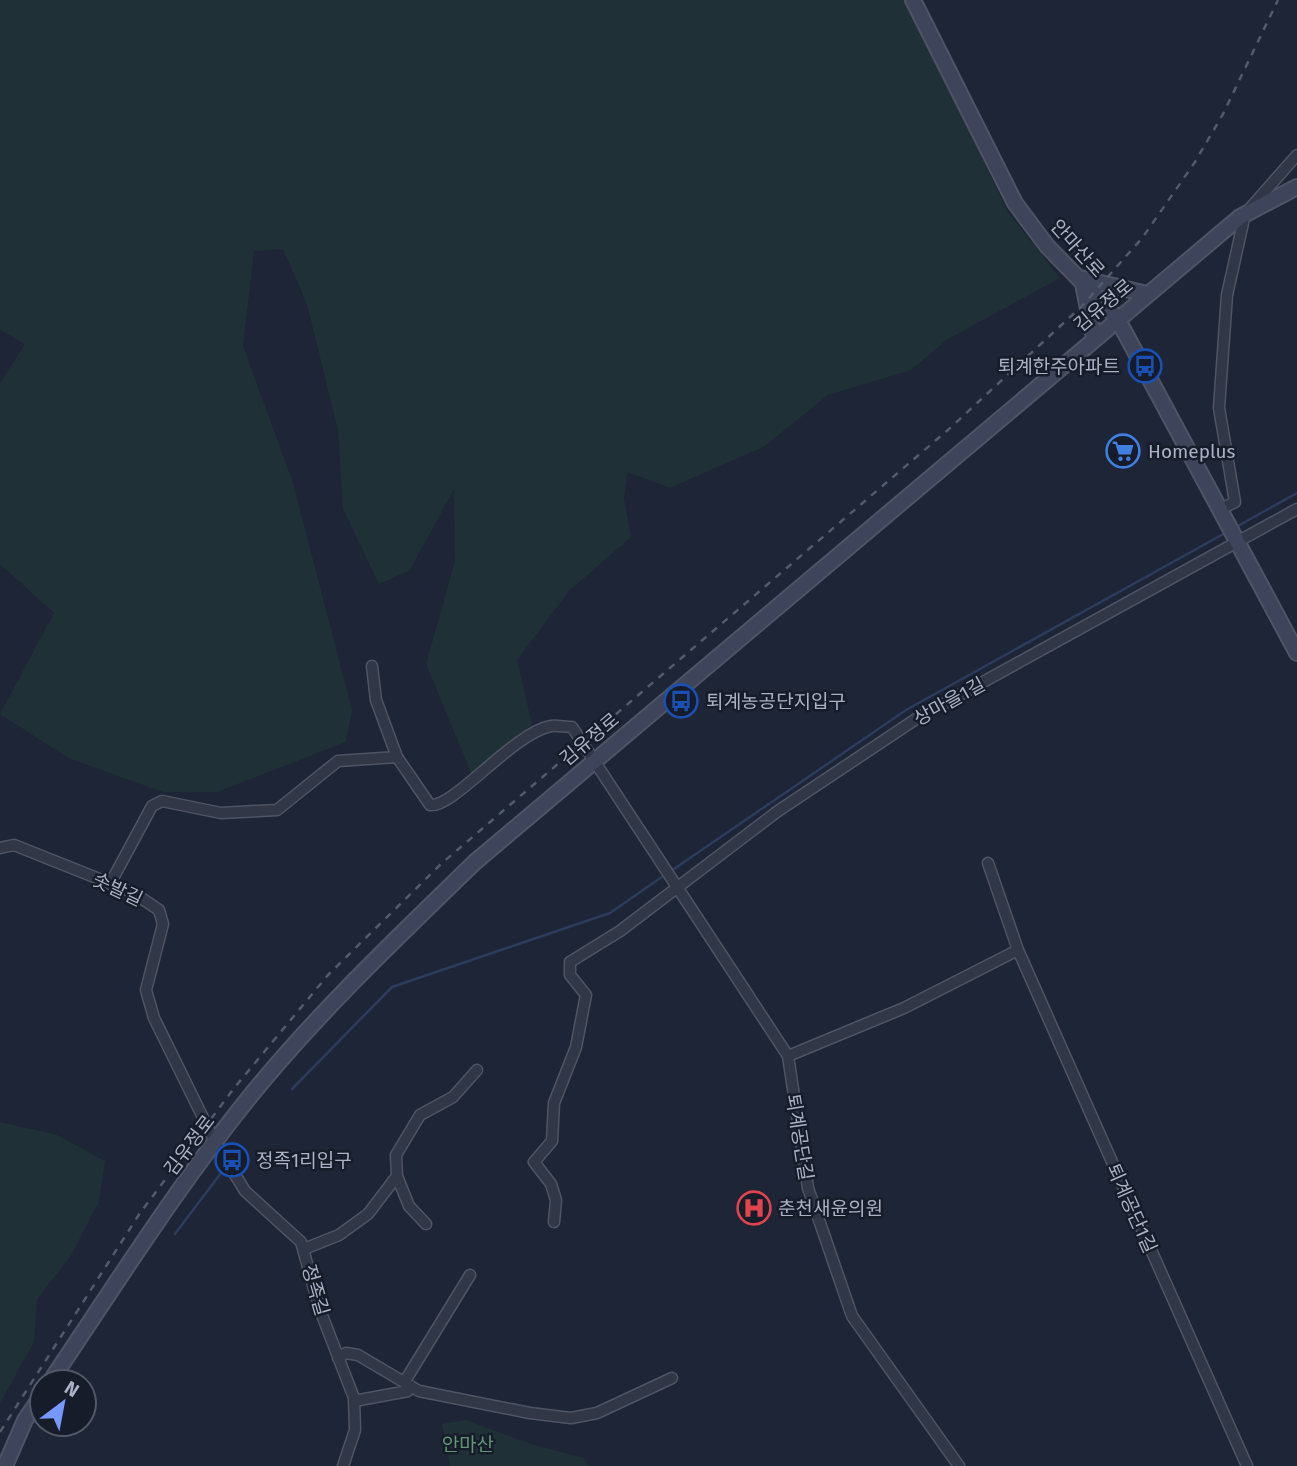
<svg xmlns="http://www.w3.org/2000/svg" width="1297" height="1466" font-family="'Fira Sans','Noto Sans KR',sans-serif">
  <rect width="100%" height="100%" fill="#1d2536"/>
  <path fill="#1f3137" d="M0 0H909L1007 211 1060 278 948 339 911 370 828 395 765 446 670 488 627 472 624 499 631 537 569 591 517 660 535 737 472 775 426 664 455 561 454 489 410 570 379 584 343 509 338 430 307 304 283 249 254 251 243 346 293 483 352 710 346 742 217 792H163L68 758 0 714 54 613 0 564V383L25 344 0 330Z
    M0 1122 57 1135 105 1161 99 1202 70 1257 37 1299 34 1342 0 1403Z
    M466 1420 531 1444 584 1458 589 1466H450L442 1424Z"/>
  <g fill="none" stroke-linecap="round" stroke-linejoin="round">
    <path stroke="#2d3b5c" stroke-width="2.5" d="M1236 527 1297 493
      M671 871 906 710 1227 532
      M292 1089 392 987 610 913 666 874
      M175 1234 224 1169"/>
    <defs>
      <path id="street" d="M1221 509 1235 502 1219 408 1227 295 1245 214 1297 155
        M372 666 376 700 397 757 430 805C454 808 513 733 551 726 557 725 565 727 572 727L788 1056 808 1188 852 1316 959 1466
        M0 848 14 845 132 892 159 910 163 924 146 990 154 1018 215 1142 245 1191 301 1242 320 1310 354 1398 355 1430 343 1466
        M988 863 1018 950
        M110 884 152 806 162 801 221 813 277 810 338 761 397 757
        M788 1056 904 1008 1018 950 1247 1466
        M554 1222 556 1200 551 1184 534 1162 552 1141 554 1103 576 1047 586 995 570 975V962L620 931 778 811 916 719 1297 509
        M426 1224 409 1206 397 1176 396 1155 420 1115 453 1097 477 1070
        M304 1249 339 1235 368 1214 397 1176
        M338 1358 346 1353 358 1355 419 1391 530 1413 571 1418 597 1413 672 1378
        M405 1381 470 1275
        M354 1401 408 1391 411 1386"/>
      <path id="secondary" d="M913 0 1015 203 1047 246 1117 318 1297 653
        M1080 278 1147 294
        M1083 284 1094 338
        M50 1382C118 1281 183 1177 261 1083 327 1004 401 934 475 862L1240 217 1297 187
        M5 1466 25 1420 42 1395"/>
    </defs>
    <use href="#street" stroke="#4e5465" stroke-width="13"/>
    <use href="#secondary" stroke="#4e5465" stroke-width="18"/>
    <use href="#street" stroke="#313746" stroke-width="10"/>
    <use href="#secondary" stroke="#3e455a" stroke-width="14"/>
    <path stroke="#525a6e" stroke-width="2.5" stroke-dasharray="7 7" stroke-linecap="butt" d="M0 1432 140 1213 235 1087 328 975 441 864 949 429 1082 306 1143 237 1195 162 1223 114 1278 0"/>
  </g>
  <defs>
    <symbol id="bus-ring" viewBox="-11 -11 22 22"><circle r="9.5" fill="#171c2b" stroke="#1a4fb4" stroke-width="1.5"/><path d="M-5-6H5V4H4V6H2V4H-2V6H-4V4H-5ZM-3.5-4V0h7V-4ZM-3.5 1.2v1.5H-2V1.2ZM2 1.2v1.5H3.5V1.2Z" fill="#1a4fb4"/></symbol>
    <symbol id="supermarket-ring" viewBox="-11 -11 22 22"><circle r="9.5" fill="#171c2b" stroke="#3f7fe0" stroke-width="1.5"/><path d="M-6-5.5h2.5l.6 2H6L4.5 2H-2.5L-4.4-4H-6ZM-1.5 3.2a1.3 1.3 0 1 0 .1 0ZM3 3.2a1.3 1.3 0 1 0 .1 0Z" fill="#3f7fe0"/></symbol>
    <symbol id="hospital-ring" viewBox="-11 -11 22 22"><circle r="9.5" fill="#171c2b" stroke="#e0444e" stroke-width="1.5"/><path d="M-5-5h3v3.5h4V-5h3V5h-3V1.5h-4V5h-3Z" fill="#e0444e"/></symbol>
  </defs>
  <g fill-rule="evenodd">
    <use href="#bus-ring" x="1126" y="347" width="38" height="38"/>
    <use href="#supermarket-ring" x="1104" y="432" width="38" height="38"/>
    <use href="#bus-ring" x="662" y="682" width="38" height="38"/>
    <use href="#bus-ring" x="213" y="1141" width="38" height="38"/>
    <use href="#hospital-ring" x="735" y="1189" width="38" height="38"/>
  </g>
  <g text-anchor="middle" stroke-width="5" stroke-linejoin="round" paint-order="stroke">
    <g font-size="19" fill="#aab1c4" stroke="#171c2b">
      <text transform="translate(1078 248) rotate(48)" y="7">안마산로</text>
      <text transform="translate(1103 305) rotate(-40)" y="7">김유정로</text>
      <text transform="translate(949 701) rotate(-29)" y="7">상마을1길</text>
      <text transform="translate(589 739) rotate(-40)" y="7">김유정로</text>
      <text transform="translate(118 889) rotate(25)" y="7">솟발길</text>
      <text transform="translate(800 1137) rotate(81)" y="7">퇴계공단길</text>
      <text transform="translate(189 1145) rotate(-53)" y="7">김유정로</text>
      <text transform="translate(1132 1208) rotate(66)" y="7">퇴계공단1길</text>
      <text transform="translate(316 1290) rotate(74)" y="7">정족길</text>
    </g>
    <g font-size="19" fill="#aab1c4" stroke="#171c2b" text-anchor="start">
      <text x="1120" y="373" text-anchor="end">퇴계한주아파트</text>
      <text x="1148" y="458">Homeplus</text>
      <text x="706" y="708">퇴계농공단지입구</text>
      <text x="256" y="1167">정족1리입구</text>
      <text x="778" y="1215">춘천새윤의원</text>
    </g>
    <g font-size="19" fill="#619573" stroke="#171c2b">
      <text x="468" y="1451">안마산</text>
    </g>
  </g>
  <g transform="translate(63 1403) rotate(32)"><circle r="33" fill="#171c2b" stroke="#525868" stroke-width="2"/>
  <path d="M0-5L12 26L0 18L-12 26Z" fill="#7599fe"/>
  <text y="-10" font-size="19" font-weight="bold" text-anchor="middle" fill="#aab1c4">N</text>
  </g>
</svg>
